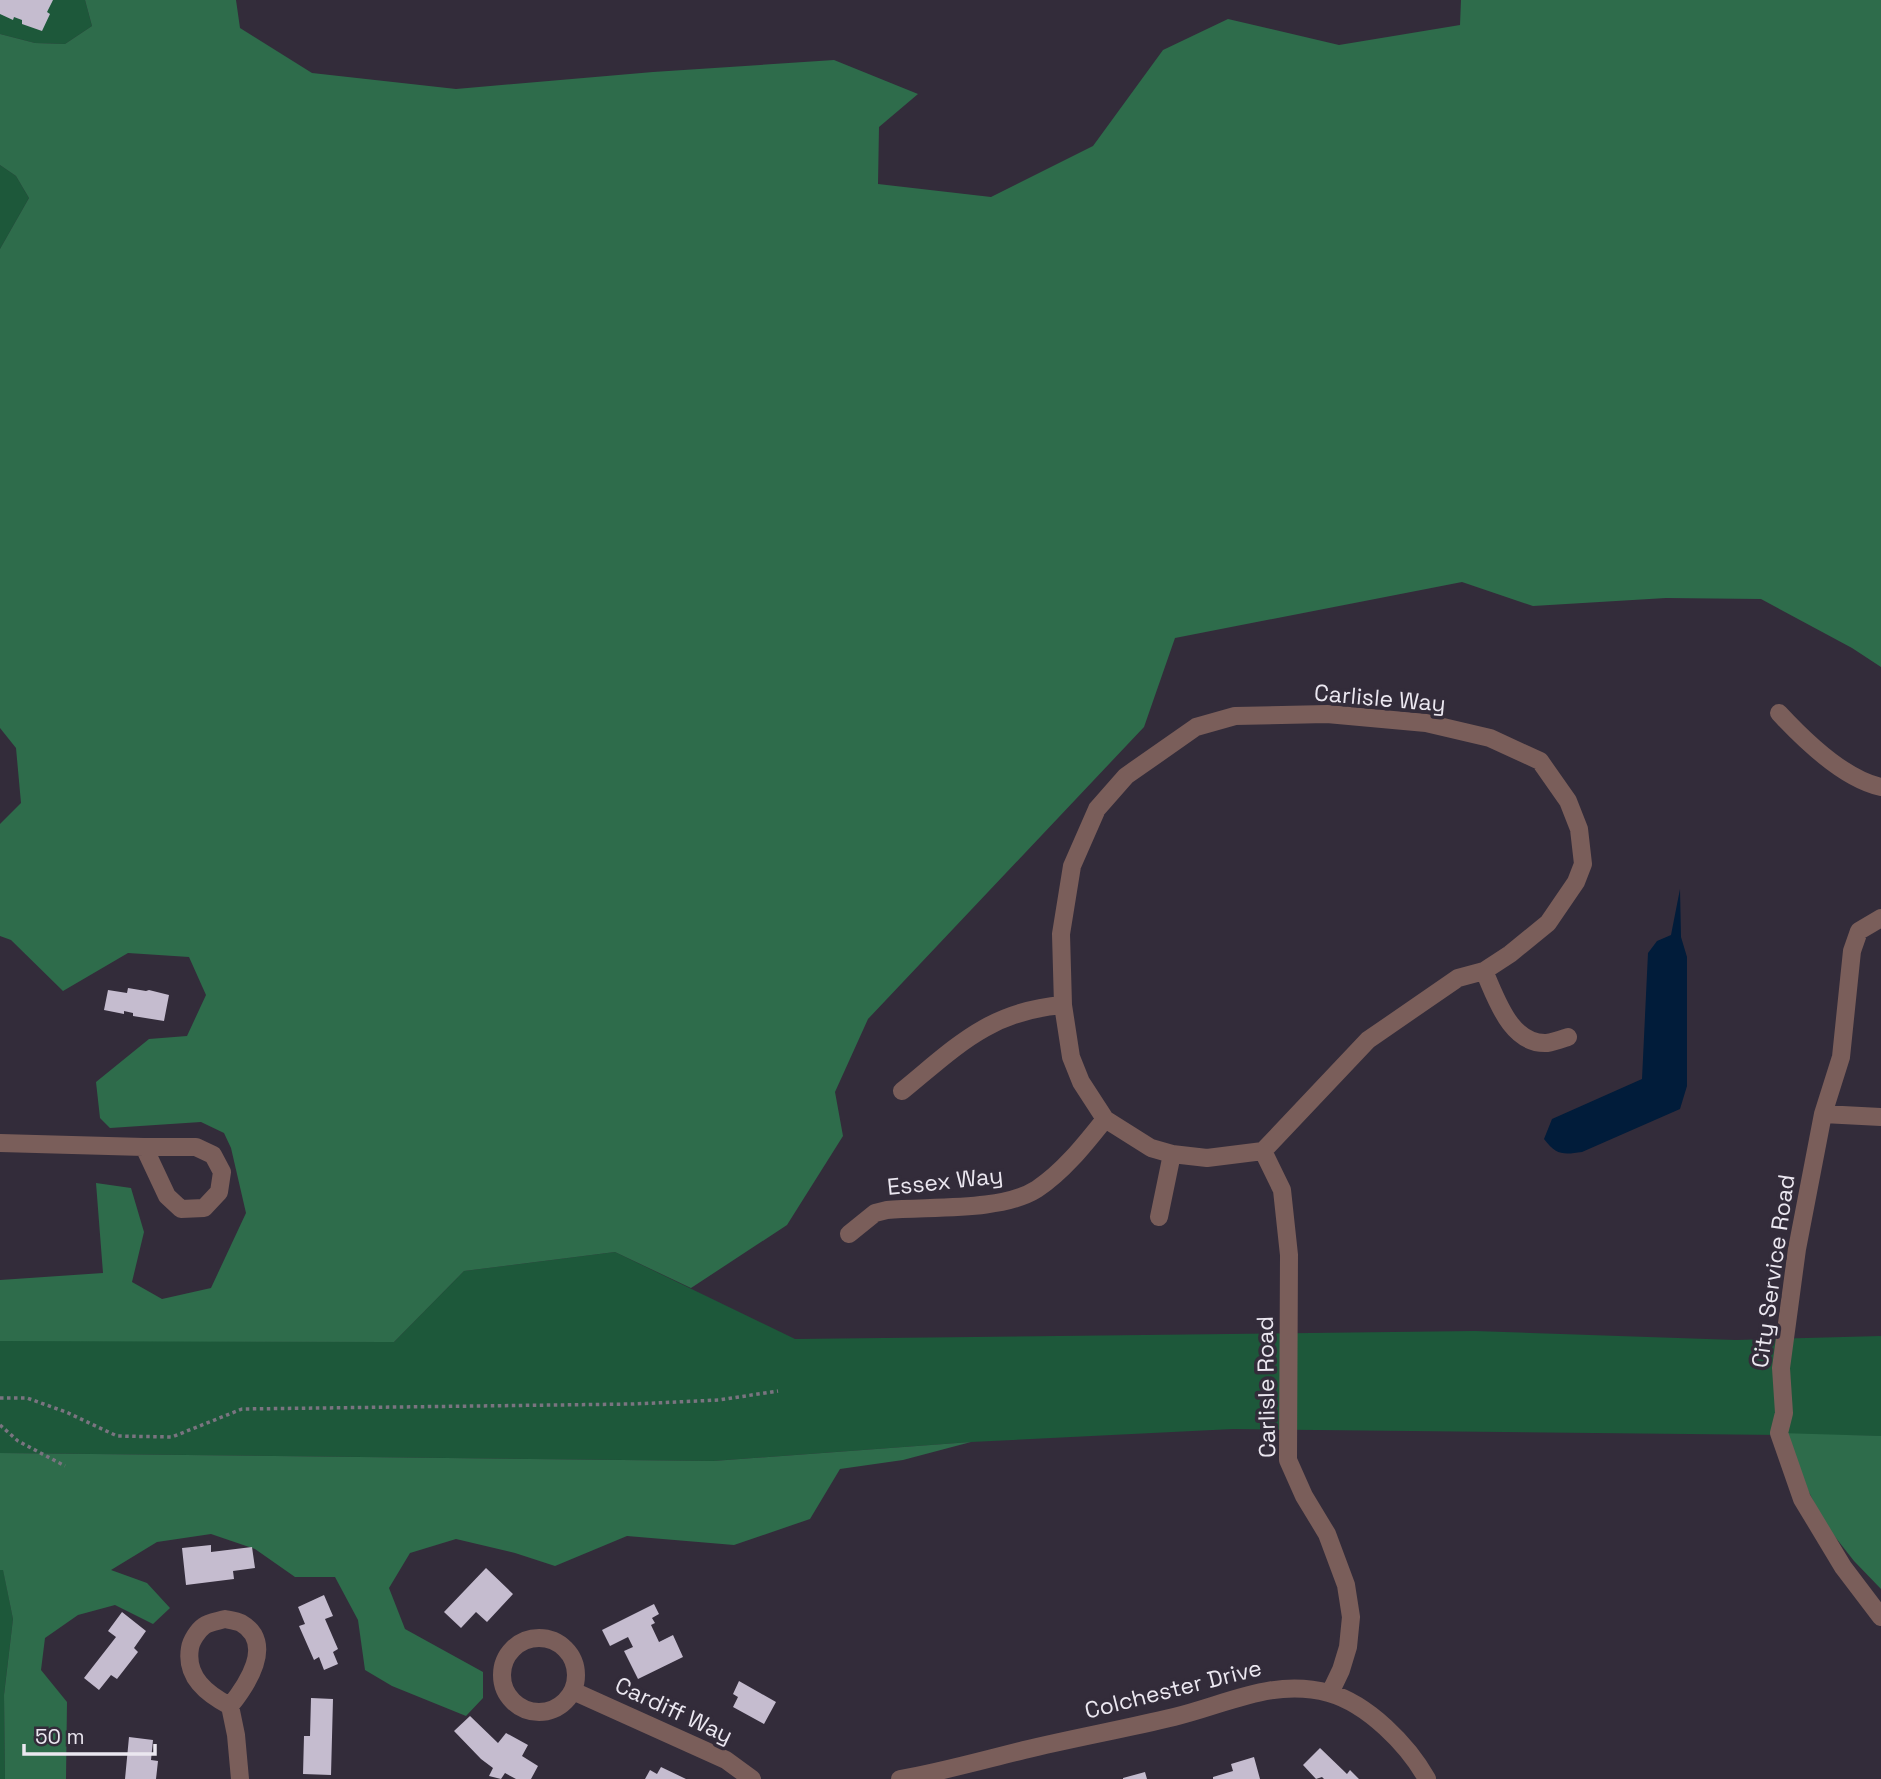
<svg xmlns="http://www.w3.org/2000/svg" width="1881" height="1779" font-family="'Space Grotesk',sans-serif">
  <rect width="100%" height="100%" fill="#332c3a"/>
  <path fill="#1d583a" d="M0 0H85L92 26 65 44 35 43 0 34Z
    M0 165 16 176 29 198 0 249Z
    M615 1252 795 1339 1475 1331 1736 1340 1881 1336V1436L1233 1429 971 1442 713 1461 0 1453V1340L394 1342 464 1271Z
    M3 1569 13 1619 4 1695 5 1779H0V1570Z"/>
  <path fill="#2e6c4b" d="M85 0H236L240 28 312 73 456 89 653 72 834 60 918 94 879 127 878 184 991 197 1093 146 1163 50 1228 19 1339 45 1460 25 1461 0H1881V667L1852 648 1761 599 1666 598 1533 606 1462 582 1175 638 1144 727 868 1019 835 1092 843 1136 787 1225 691 1288 615 1252 464 1271 394 1342 0 1341V1280L103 1273 96 1183 131 1188 144 1232 132 1282 162 1299 211 1288 246 1213 231 1148 224 1133 201 1122 110 1128 100 1118 96 1082 149 1039 187 1036 206 995 189 957 128 953 63 991 11 940 0 936V824L21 803 16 748 0 728V249L29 198 16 176 0 165V34L35 43 65 44 92 26Z
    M1779 1433 1881 1436V1589L1854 1561 1825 1524Z
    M971 1442 903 1460 840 1469 810 1519 734 1545 627 1536 555 1566 515 1553 456 1539 410 1553 389 1588 405 1629 483 1672V1698L466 1716 392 1686 365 1670 358 1620 335 1577H295L255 1549 211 1534 157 1542 111 1570 147 1583 170 1608 153 1624 115 1605 78 1615 45 1638 41 1670 67 1702 66 1779H5L4 1695 13 1619 3 1570H0V1453L713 1461Z"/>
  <path fill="#011c3a" d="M1680 889 1681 937 1687 957V1086L1680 1109 1582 1152C1563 1155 1556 1155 1544 1139L1552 1119 1642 1079 1648 953 1657 941 1671 935Z"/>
  <path fill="#c5bccf" d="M0 0H53L47 12 50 14 42 31 22 24V20L14 17 13 20 0 14Z
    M128 988 146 991 149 990 169 995 164 1021 133 1016V1013L124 1011V1014L104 1010 108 990 127 993Z
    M211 1545V1552L252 1547 255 1568 233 1571 234 1579 186 1585 182 1548Z
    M486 1568 513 1594 487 1622 476 1612 461 1628 444 1612Z
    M324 1595 333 1616 325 1619 338 1649 333 1652 338 1664 324 1670 319 1657 314 1660 299 1626 305 1624 298 1607Z
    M654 1604 659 1614 652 1618 655 1623 651 1625 659 1642 673 1635 683 1657 638 1679 624 1651 633 1647 628 1637 610 1646 602 1630Z
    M122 1612 146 1631 134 1648 138 1652 117 1679 111 1675 99 1690 84 1678 116 1637 108 1631Z
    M739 1681 776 1702 764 1724 733 1707 738 1697 733 1694Z
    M311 1698 333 1699 331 1775 303 1774 304 1736H310Z
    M470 1716 498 1743 506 1733 528 1745 522 1756 538 1766 531 1779H516L505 1773 501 1779 489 1776 493 1768 481 1759 454 1731Z
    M129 1737 153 1740 151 1760 158 1761 156 1779H125Z
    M1320 1748 1347 1774 1350 1770 1359 1779H1324L1322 1777 1316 1779 1303 1765Z
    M1254 1757 1260 1779H1213V1777L1233 1771 1231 1764Z
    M661 1767 686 1779H645L650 1770 657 1774Z
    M1145 1772 1147 1779H1123V1778Z"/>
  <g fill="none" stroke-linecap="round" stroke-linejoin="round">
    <path stroke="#7a7480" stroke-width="3.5" stroke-dasharray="3.5 3.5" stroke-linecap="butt" d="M0 1398H27L66 1412 117 1436 172 1437 242 1409 633 1404 719 1400 778 1391
      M0 1425 18 1441 65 1466"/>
    <path stroke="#7a5e5a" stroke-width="18" d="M1779 713C1804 740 1844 779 1881 787
      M1327 714 1426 723 1490 738 1540 761 1568 801 1579 829 1583 864 1576 882 1548 923 1510 954 1484 971 1458 978 1368 1040 1263 1151 1207 1158 1172 1154 1151 1148 1105 1119 1081 1082 1071 1057 1063 1005 1061 934 1072 866 1097 809 1126 776 1196 727 1235 716Z
      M1881 918 1859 931 1852 951 1841 1057 1823 1114 1797 1249 1781 1368 1784 1413 1779 1433 1802 1499 1843 1567 1881 1617
      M1484 971C1496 997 1510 1045 1547 1043 1554 1042 1562 1039 1568 1037
      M902 1091C956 1047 989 1011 1063 1005
      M1823 1114 1881 1117
      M0 1143 144 1147
      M144 1147H196L213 1155 222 1172 219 1192 204 1208 181 1209 167 1196Z
      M1263 1151 1282 1190 1289 1255 1288 1460 1304 1496 1327 1534 1346 1585 1351 1617 1348 1647 1341 1670 1330 1693
      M1159 1217 1172 1154
      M849 1234 875 1213 887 1210C929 1206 1001 1212 1037 1189 1064 1171 1085 1144 1105 1119
      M225 1619C230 1620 237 1621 241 1623 276 1643 246 1686 230 1706 207 1694 185 1677 190 1648 191 1641 198 1630 204 1626 209 1622 219 1621 225 1619Z
      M502 1675a37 37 0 1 1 74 0a37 37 0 1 1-74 0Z
      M573 1691 726 1760 752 1779
      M230 1706 236 1735 240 1779
      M900 1779C941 1772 983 1760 1024 1750 1074 1738 1124 1729 1174 1717 1228 1704 1273 1678 1329 1693 1368 1704 1408 1745 1427 1779"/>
  </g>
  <g text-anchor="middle" stroke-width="7" stroke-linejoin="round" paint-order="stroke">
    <g font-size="23" fill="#ebe7f0" stroke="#332c3a">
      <text transform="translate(1380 698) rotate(5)" y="8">Carlisle Way</text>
      <text transform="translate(945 1181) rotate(-6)" y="8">Essex Way</text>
      <text transform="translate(1773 1271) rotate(-82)" y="8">City Service Road</text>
      <text transform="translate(1266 1387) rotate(-91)" y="8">Carlisle Road</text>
      <text transform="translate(1173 1689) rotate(-14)" y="8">Colchester Drive</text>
      <text transform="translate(674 1710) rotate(25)" y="8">Cardiff Way</text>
    </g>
  </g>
  <path d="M24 1744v10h131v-10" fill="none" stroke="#ebe7f0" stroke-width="3.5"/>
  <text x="35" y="1744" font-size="21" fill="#ebe7f0" stroke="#332c3a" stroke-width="5" paint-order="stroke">50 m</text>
</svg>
